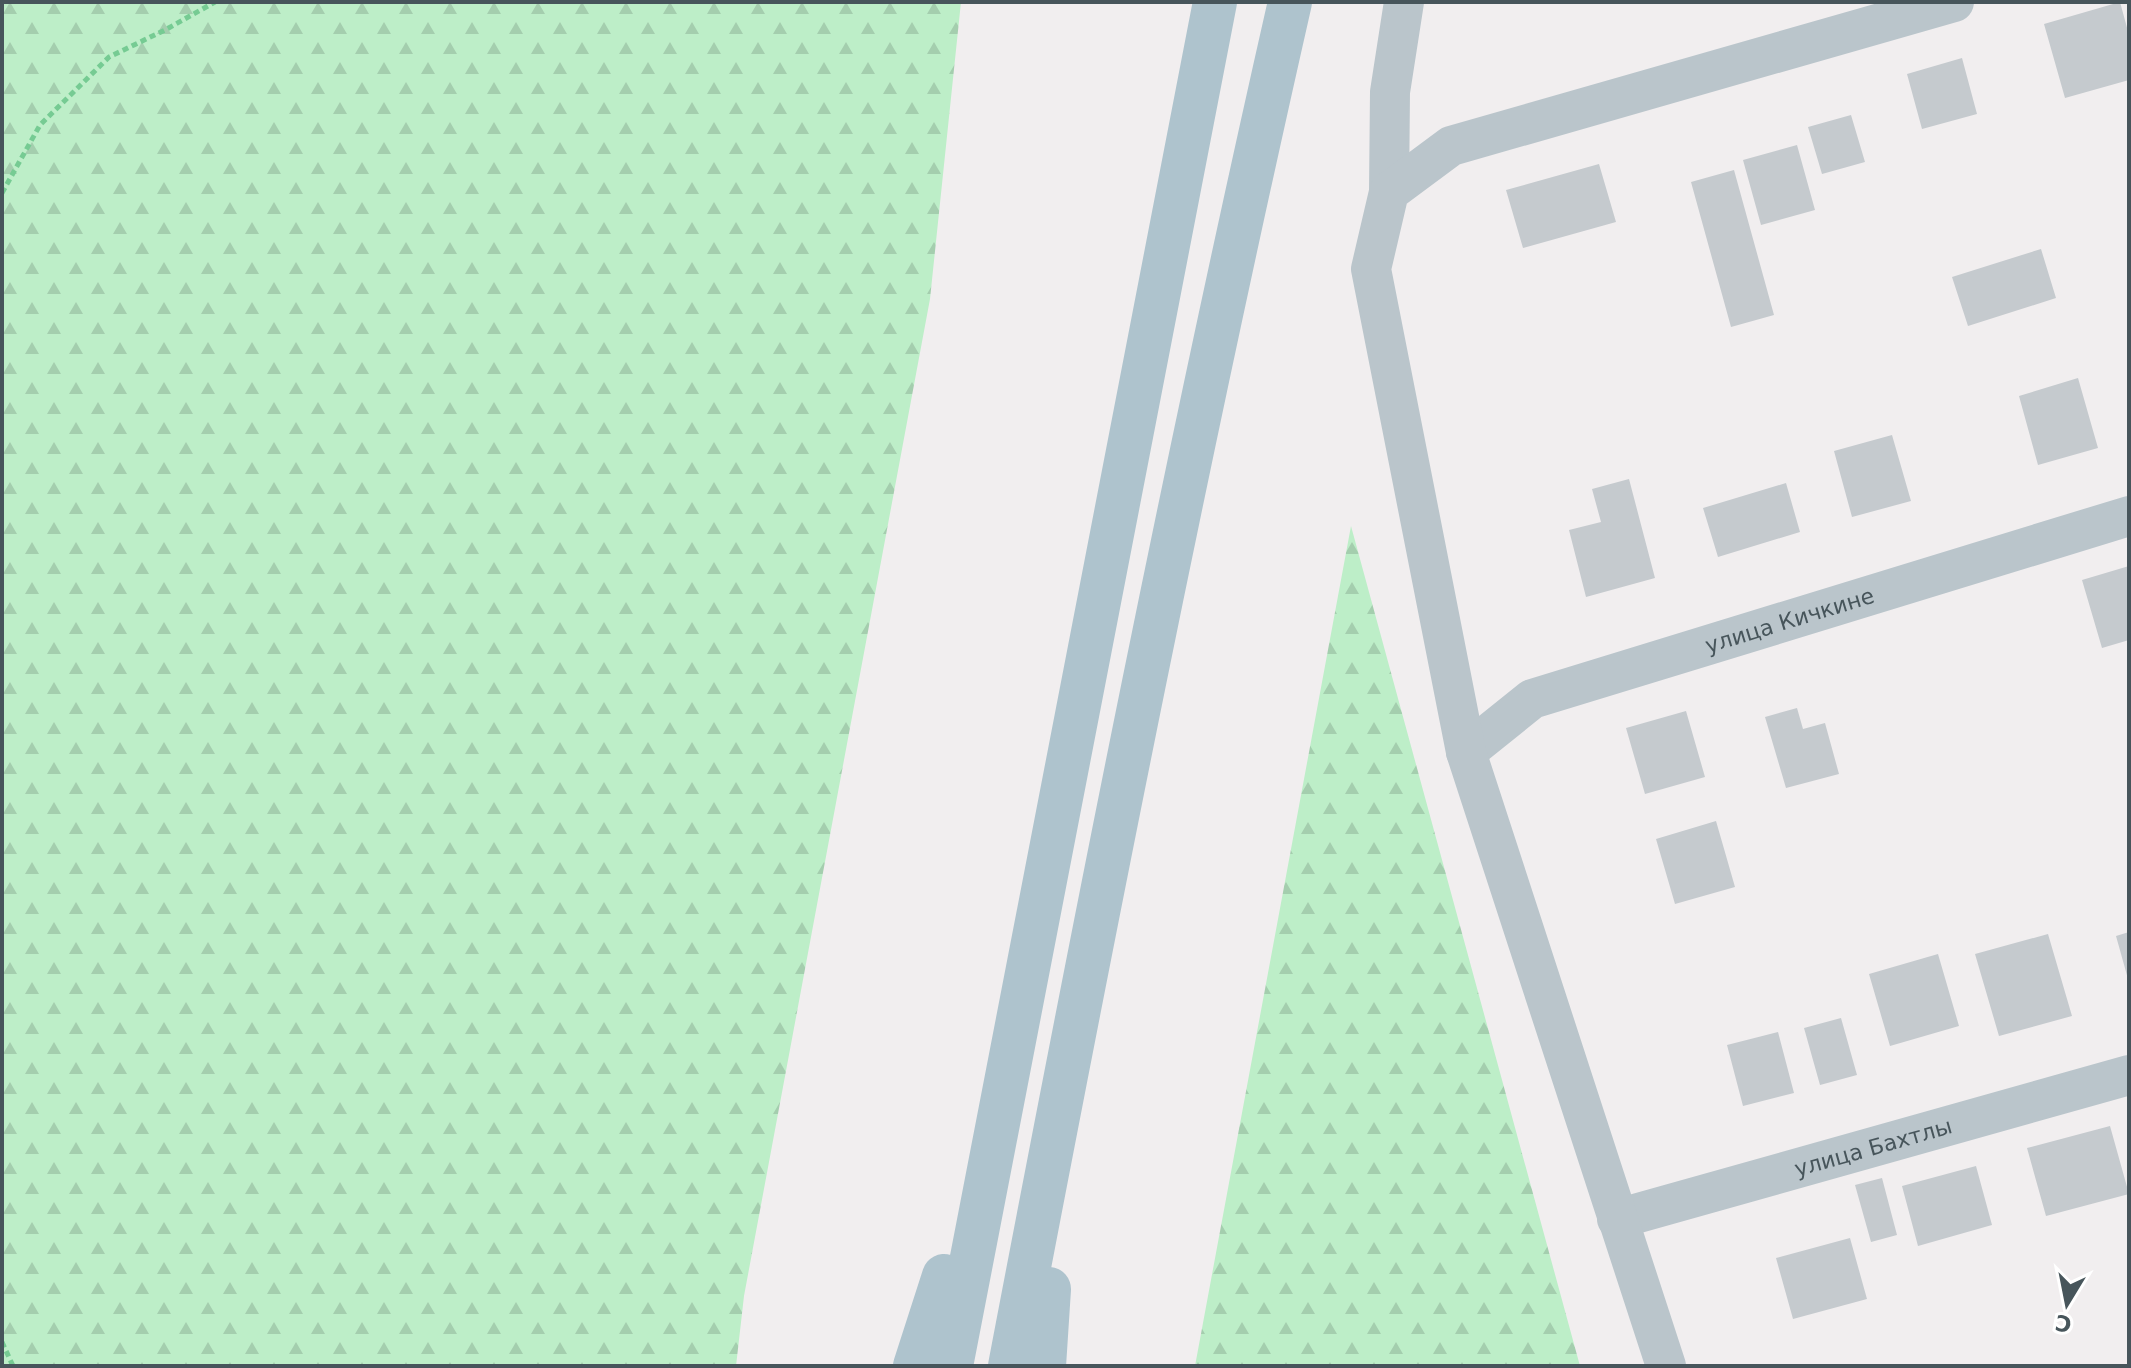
<svg xmlns="http://www.w3.org/2000/svg" width="2131" height="1368" font-family="'DejaVu Sans',sans-serif">
  <defs>
    <pattern id="forest-firs" width="22" height="20" patternUnits="userSpaceOnUse" patternTransform="scale(2)"><rect width="22" height="20" fill="#bdeec8"/><path d="M5 1l3.5 6h-7zM16 11l3.5 6h-7z" fill="#a4ceae"/></pattern>
  </defs>
  <rect width="100%" height="100%" fill="#f1eeef"/>
  <path fill="url(#forest-firs)" d="M2 2H961L930 299 744 1296 736 1366H2Z
    M1351 526 1580 1366H1195Z"/>
  <path fill="#c5cace" d="M2120 2 2129 35V80L2065 98 2044 24Z
    M1962 58 1977 114 1922 129 1907 74Z
    M1851 115 1865 162 1822 174 1808 127Z
    M1797 145 1815 210 1761 225 1743 160Z
    M1599 164 1616 222 1523 248 1506 190Z
    M1734 170 1774 315 1731 327 1691 182Z
    M2041 249 2056 298 1968 326 1952 277Z
    M2078 378 2098 448 2038 465 2019 396Z
    M1892 435 1911 501 1852 517 1834 451Z
    M1629 479 1655 578 1586 597 1569 530 1601 522 1592 489Z
    M1786 483 1800 532 1718 557 1703 508Z
    M2129 566V640L2102 648 2082 580Z
    M1797 708 1803 729 1825 723 1839 774 1786 788 1765 717Z
    M1686 711 1705 777 1645 794 1626 728Z
    M1716 821 1735 887 1675 904 1656 839Z
    M2129 932V979H2128L2116 936Z
    M2048 934 2072 1016 1999 1036 1975 954Z
    M1938 954 1959 1026 1890 1046 1869 974Z
    M1841 1018 1857 1075 1820 1085 1804 1028Z
    M1778 1032 1794 1093 1743 1106 1727 1045Z
    M2110 1126 2129 1194 2046 1216 2027 1148Z
    M1976 1166 1992 1225 1918 1246 1902 1186Z
    M1882 1178 1897 1235 1871 1242 1855 1185Z
    M1850 1238 1867 1299 1793 1319 1776 1258Z"/>
  <g fill="none" stroke-linecap="round" stroke-linejoin="round">
    <path stroke="#76cb93" stroke-width="5" stroke-dasharray="6 4" stroke-linecap="butt" d="M2 193 40 125 109 57 165 30 215 2
      M2 1342 13 1366"/>
    <g stroke="#bac5cb" stroke-width="40">
      <path d="M1389 192 1390 92 1404 2"/>
      <path id="s1" d="M1466 752 1532 699 2129 516"/>
      <path id="s2" d="M1617 1219 2129 1075"/>
      <path d="M1666 1366 1466 752 1371 269 1389 192 1451 146 1954 2"/>
    </g>
    <path stroke="#aec3cd" stroke-width="44" d="M915 1366 944 1276
      M951 1366 1215 2
      M1010 1366C1097 910 1187 455 1290 2
      M1044 1366 1049 1289"/>
  </g>
  <g text-anchor="middle" stroke-width="8" stroke-linejoin="round" paint-order="stroke">
    <g font-size="22" fill="#47555b" stroke="#fff">
      <text dy="8" stroke="none"><textPath href="#s1" startOffset="354">улица Кичкине</textPath></text>
      <text dy="8" stroke="none"><textPath href="#s2" startOffset="266">улица Бахтлы</textPath></text>
    </g>
  </g>
  <rect width="2131" height="1368" fill="none" stroke="#47555b" stroke-width="8"/>
  <g transform="translate(2067 1304) rotate(190)" stroke="#ffffff" stroke-width="6" paint-order="stroke">
  <path d="M0-6L14 30L0 20L-14 30Z" fill="#47555b"/>
  <text y="-12" font-size="22" font-weight="bold" text-anchor="middle" fill="#47555b">С</text>
  </g>
</svg>
